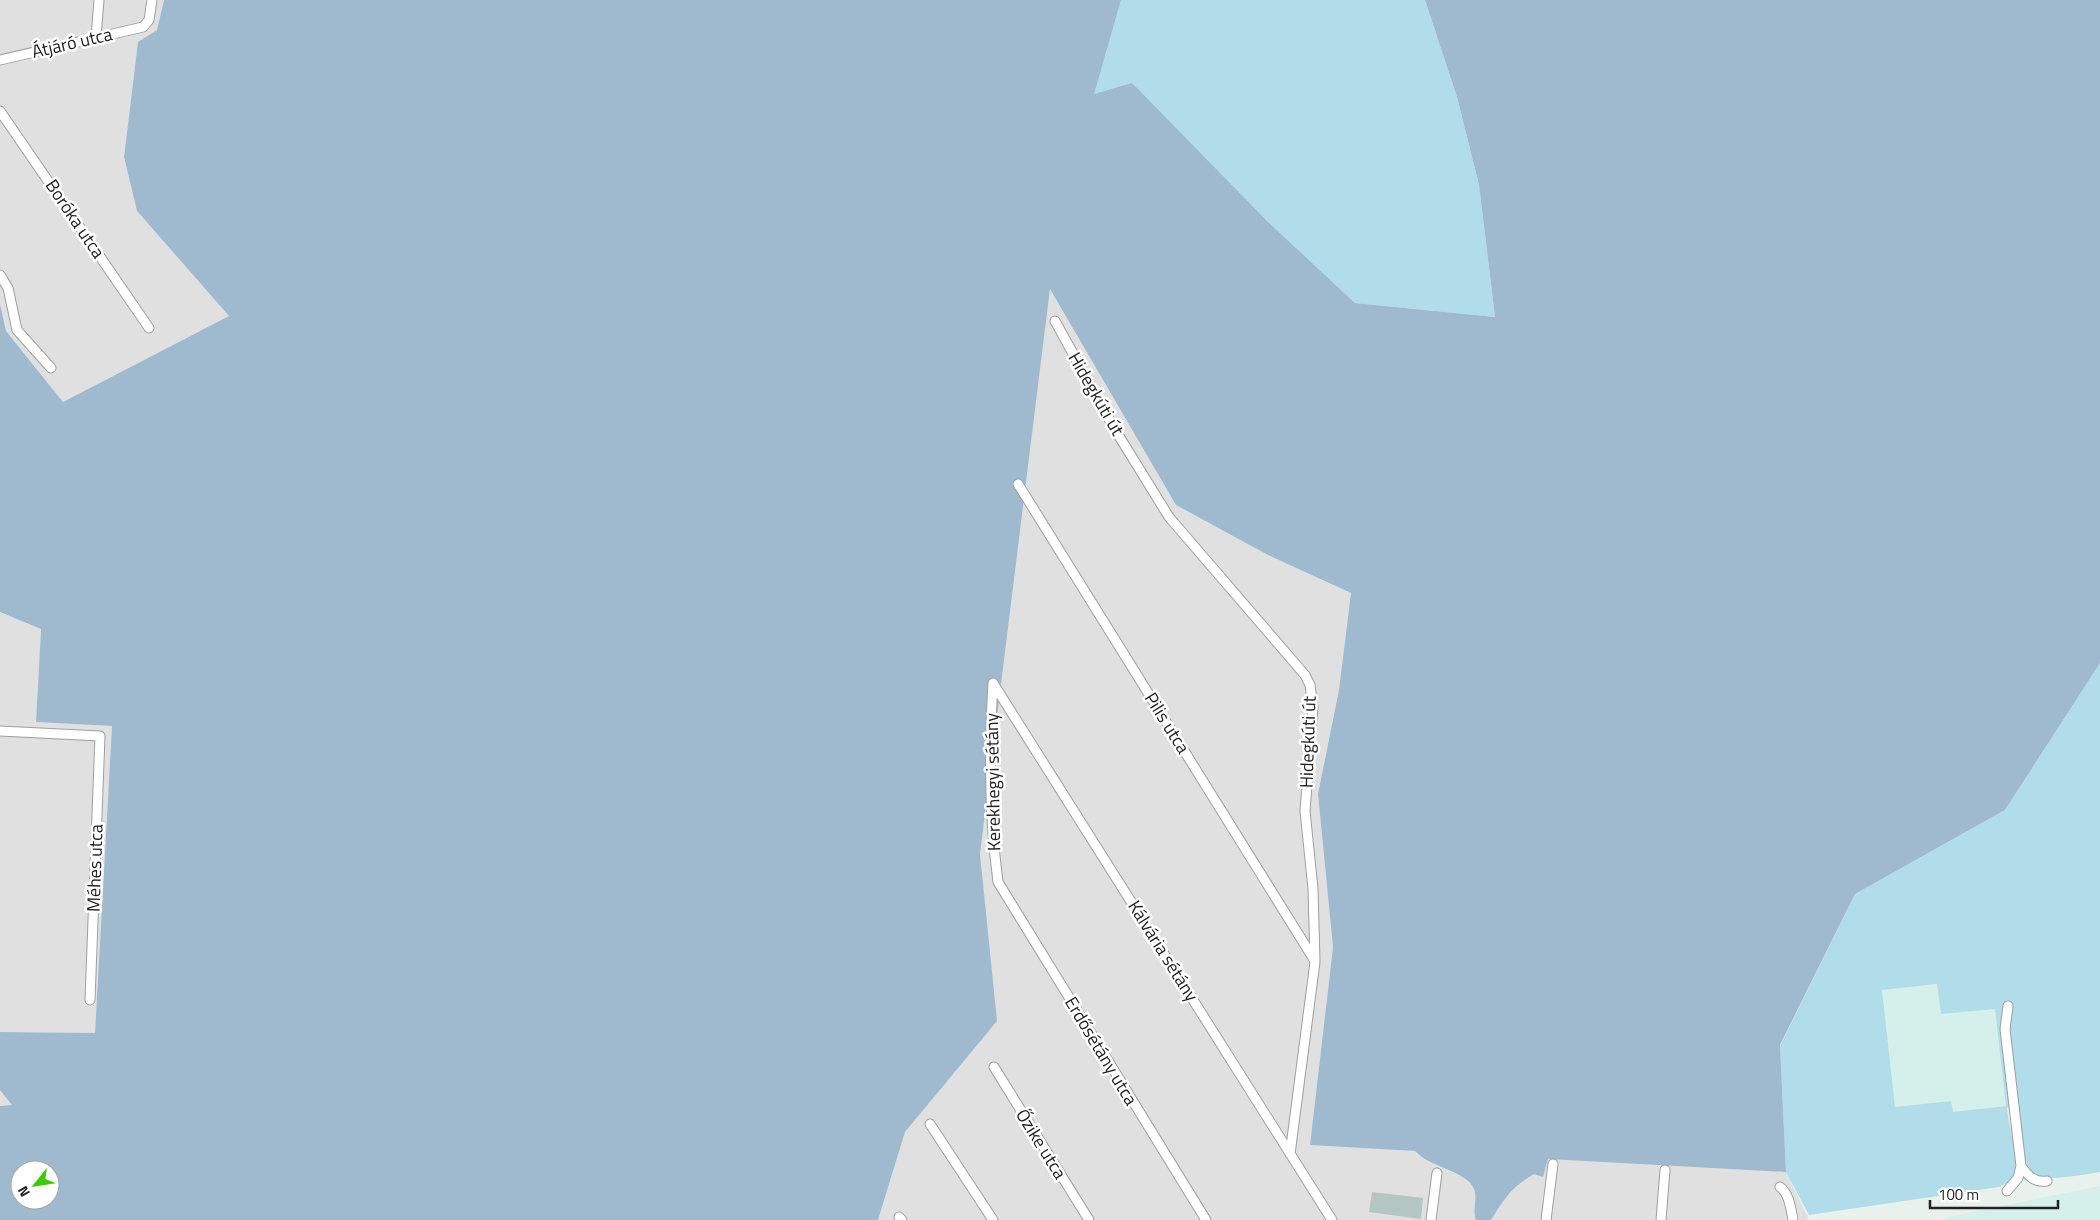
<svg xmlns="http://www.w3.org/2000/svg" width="2100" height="1220" font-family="'Titillium Web',sans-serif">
  <rect width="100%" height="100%" fill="#e9f1ec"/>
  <path fill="#dfe0df" d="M0 0H164L157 30 138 42 124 157 137 211 229 316 63 402 6 331 0 304Z
    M1050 289 1176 505 1268 555 1351 593 1339 690 1318 794 1333 947 1310 1145 1786 1172 1809 1220H878L905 1132 996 1021 980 854Z
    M0 612 41 629 36 722 112 726 95 1033 0 1032Z
    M0 1090 13 1105 0 1106Z"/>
  <path fill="#b4c6c1" d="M1372 1192 1423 1198 1421 1219 1369 1212Z"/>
  <path fill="#d5efea" d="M1937 984 1941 1014 1995 1008 2006 1106 1952 1112 1951 1101 1895 1108 1882 990Z
    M2100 1186V1220H1944L1943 1218Z"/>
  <path fill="#b1dce9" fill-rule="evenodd" d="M1121 0H1425L1457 97 1479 185 1495 317 1355 303 1265 219 1093 94Z
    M2100 663V1172C2021 1185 2027 1182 2018 1107L2007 1108C2008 1124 2020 1160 2014 1175 2012 1182 2005 1184 1999 1187L1809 1215 1786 1172 1780 1046 1855 894 2005 810ZM1937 984 1941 1014 1995 1009 2006 1106 1953 1112 1951 1101 1895 1107 1882 990Z"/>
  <path fill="#9fbacf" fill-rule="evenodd" d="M164 0H1121L1094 94 1132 83 1265 219 1355 303 1495 317 1479 185 1457 97 1425 0H2100V663L2005 810 1855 894 1780 1045 1786 1172 1548 1159 1543 1177 1534 1174C1511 1187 1504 1199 1491 1220H1476C1472 1210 1478 1198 1474 1189 1467 1171 1429 1167 1415 1151L1310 1145 1333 947 1318 794 1339 690 1351 593 1268 555 1176 505 1050 289 980 854 997 1021 905 1132 878 1220H0V1106L12 1105 0 1090V1032L95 1033 112 726 36 722 41 629 0 612V304L6 331 63 402 229 316 137 211 124 157 138 42 157 30ZM20 1170H50V1200H20Z"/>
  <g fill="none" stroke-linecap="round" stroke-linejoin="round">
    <defs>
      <path id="minor" d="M96 37 99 0
        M0 60 143 27 149 20 152 0
        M0 111 149 328
        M0 275 8 288 17 330 51 368
        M1055 321 1114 428 1169 517 1305 675 1310 685 1313 707 1305 811 1313 889 1315 962 1290 1154
        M1018 484 1315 961
        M993 683 1332 1220
        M993 683C989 749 989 816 998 882L1206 1220
        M0 731 100 736 90 1000
        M2008 1006 2005 1029 2021 1166C2028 1176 2035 1183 2047 1181
        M994 1067 1089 1220
        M930 1124 993 1220
        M1780 1187C1789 1193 1791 1209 1793 1220
        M2007 1191 2018 1178 2021 1166
        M899 1217 902 1220
        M1431 1220 1437 1173
        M1546 1220 1553 1164
        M1661 1220 1665 1170"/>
    </defs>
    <use href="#minor" stroke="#9f9f9f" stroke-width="11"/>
    <use href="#minor" stroke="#fff" stroke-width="9"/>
  </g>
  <g text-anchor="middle" stroke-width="5" stroke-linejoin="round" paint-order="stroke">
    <g font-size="18" fill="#222" stroke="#fff">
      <text transform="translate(72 43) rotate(-13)" y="6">Átjáró utca</text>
      <text transform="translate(75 219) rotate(56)" y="6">Boróka utca</text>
      <text transform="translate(1096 394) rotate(60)" y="6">Hidegkúti út</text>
      <text transform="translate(1167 723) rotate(58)" y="6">Pilis utca</text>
      <text transform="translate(1308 742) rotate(-88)" y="6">Hidegkúti út</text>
      <text transform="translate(993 782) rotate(-91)" y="6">Kerekhegyi sétány</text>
      <text transform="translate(95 868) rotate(-88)" y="6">Méhes utca</text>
      <text transform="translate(1163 951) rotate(58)" y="6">Kálvária sétány</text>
      <text transform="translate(1101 1051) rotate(59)" y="6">Erdősétány utca</text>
      <text transform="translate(1041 1144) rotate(58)" y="6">Őzike utca</text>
    </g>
  </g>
  <g transform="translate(35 1185) rotate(240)"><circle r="24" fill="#ffffff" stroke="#a7a7a7"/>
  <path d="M0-4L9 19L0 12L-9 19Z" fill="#3ccc07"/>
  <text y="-8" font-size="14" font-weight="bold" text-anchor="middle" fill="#222222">N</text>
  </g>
  <path d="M1930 1200v8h128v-8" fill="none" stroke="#222222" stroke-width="2.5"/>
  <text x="1938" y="1200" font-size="15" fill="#222222" stroke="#ffffff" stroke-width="4" paint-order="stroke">100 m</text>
</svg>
